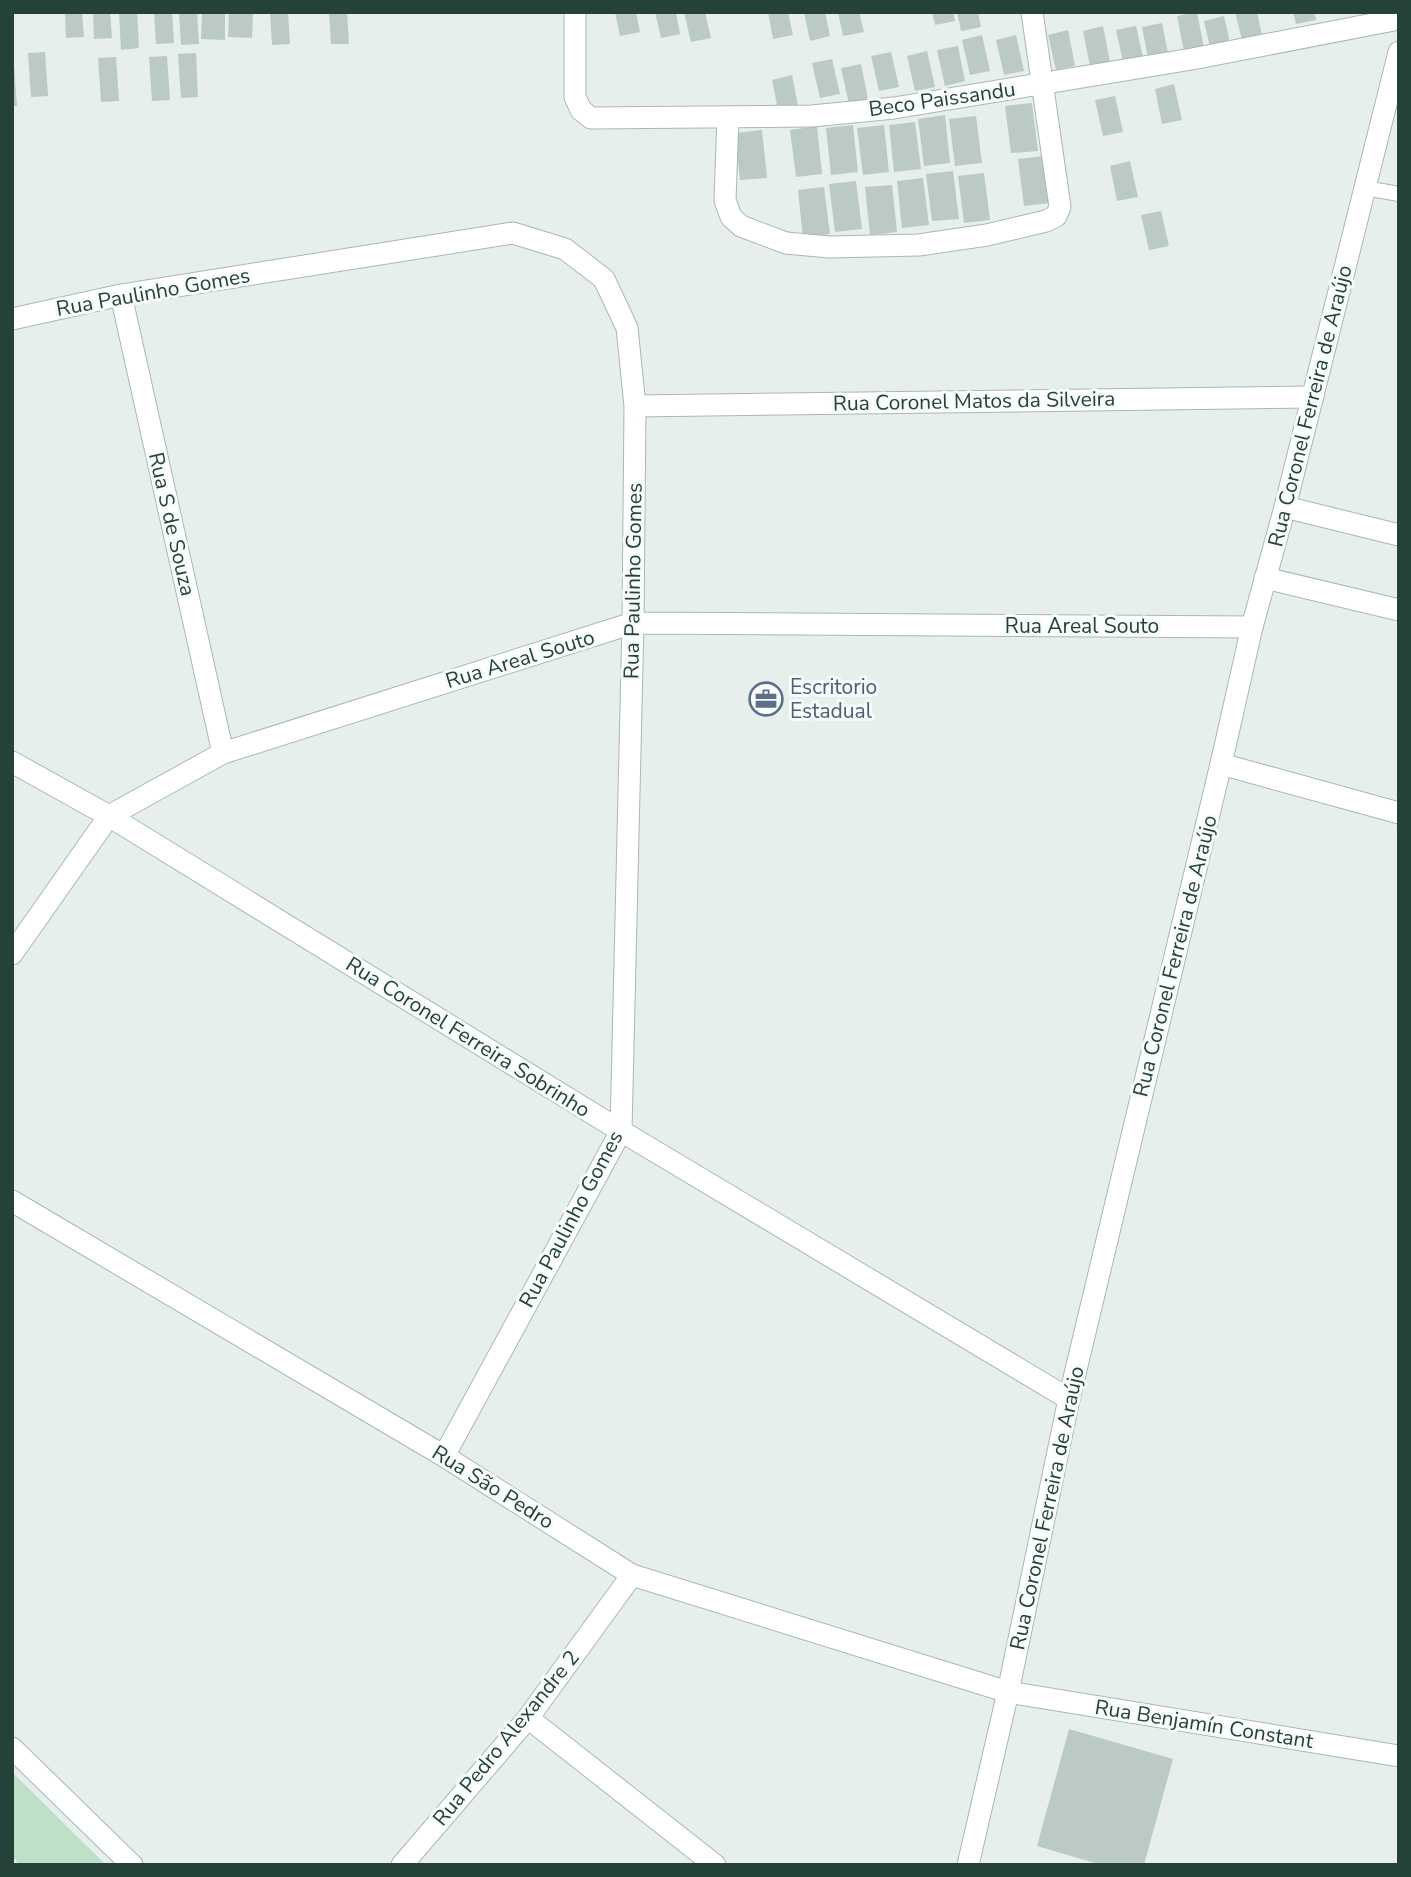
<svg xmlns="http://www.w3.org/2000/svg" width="1411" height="1877" font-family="'Nunito Sans',sans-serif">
  <rect width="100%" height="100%" fill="#e6efeb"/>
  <path fill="#bfe0c8" d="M12 1772 106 1865H20L12 1856Z"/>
  <path fill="#bbcac4" d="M65 12H82L84 37 66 38Z
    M93 12H110L112 38 94 39Z
    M119 12H137L139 48 121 50Z
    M154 12H172L174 43 156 44Z
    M179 12H197L199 44 181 45Z
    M202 12H225V40L201 39Z
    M229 12H253L252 38 228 37Z
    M270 12H288L290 44 272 45Z
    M329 12H347L349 44H331Z
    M615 12H636L640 32 620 36Z
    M655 12H676L680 34 661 38Z
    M684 12H705L711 38 691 42Z
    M768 12H788L793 35 773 39Z
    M804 12H825L830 36 810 41Z
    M838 12H859L864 32 843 36Z
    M932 12H953L955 21 935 25Z
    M957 12H978L981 27 961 31Z
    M1197 12 1204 48 1184 52 1177 16Z
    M1235 12H1257L1262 36 1242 40Z
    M1293 12H1314L1316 20 1296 24Z
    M1224 16 1232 52 1212 56 1204 21Z
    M1162 23 1169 58 1149 63 1142 27Z
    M1103 26 1110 62 1090 66 1083 31Z
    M1136 26 1144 62 1124 66 1116 30Z
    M1068 30 1075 66 1056 70 1048 35Z
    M982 35 990 71 970 75 962 40Z
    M1016 35 1024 71 1004 75 996 40Z
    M958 46 965 81 945 86 937 50Z
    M927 51 935 87 915 91 907 56Z
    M45 52 48 96 31 97 28 53Z
    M891 52 899 87 879 91 871 56Z
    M196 53 198 97 181 98 178 54Z
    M167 56 170 100 152 101 149 57Z
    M116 57 119 101 101 102 98 58Z
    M832 59 840 94 820 98 812 63Z
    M12 64H14L17 106H12Z
    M861 64 868 99 849 104 841 68Z
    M792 75 799 111 779 115 772 80Z
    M1174 84 1182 120 1162 124 1155 89Z
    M1115 96 1123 132 1103 136 1095 100Z
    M1032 103 1038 151 1011 153 1005 106Z
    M945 115 950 163 924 166 918 119Z
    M976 116 982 163 955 166 949 119Z
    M915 122 921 169 894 172 889 125Z
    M853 125 858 172 831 175 826 128Z
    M884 125 889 172 863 175 857 128Z
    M817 126 822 174 796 177 790 130Z
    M762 130 767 178 740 180 735 133Z
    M1044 156 1050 203 1024 206 1018 159Z
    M1130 161 1138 197 1117 201 1110 166Z
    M953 171 959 219 932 221 926 174Z
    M984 173 990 220 964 223 958 176Z
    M923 178 929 225 902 228 897 181Z
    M856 181 862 229 835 232 829 184Z
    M892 185 897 232 870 235 865 187Z
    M824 187 830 234 803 238 798 190Z
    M1161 211 1169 246 1149 250 1141 215Z
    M1069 1729 1173 1759 1144 1865H1102L1037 1846Z"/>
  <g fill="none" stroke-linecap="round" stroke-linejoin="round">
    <defs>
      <path id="service" d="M1365 188 1399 194"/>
      <path id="minor" d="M575 12V97L581 110 591 118 812 116 894 108 1192 59 1399 19
        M728 117 725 200 731 217 741 226 786 243 829 247 919 245 987 235 1046 221 1056 216 1060 207 1032 12
        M121 295 223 753
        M12 319 121 295 513 233 565 249 604 279 627 328 635 406 633 623 621 1131 444 1456
        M635 406 1313 397
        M1285 507 1399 535
        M1265 578 1399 610
        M12 762 109 816 621 1131 1069 1399
        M1221 764 1399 813
        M12 954 109 816 223 753 633 623 1252 627
        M12 1201 444 1456 632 1575 1008 1692
        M528 1718 715 1865
        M12 1748 132 1865
        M402 1865 528 1718 632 1575"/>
      <path id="tertiary" d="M1008 1692 1399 1756
        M968 1865 1008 1692 1069 1399 1221 764 1252 627 1285 507 1399 52"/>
    </defs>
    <use href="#service" stroke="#a8b8b2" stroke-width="16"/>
    <use href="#minor" stroke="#a8b8b2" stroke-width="23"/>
    <use href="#tertiary" stroke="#a8b8b2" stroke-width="23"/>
    <use href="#service" stroke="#fff" stroke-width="14"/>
    <use href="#minor" stroke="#fff" stroke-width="21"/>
    <use href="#tertiary" stroke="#fff" stroke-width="21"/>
  </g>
  <defs>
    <symbol id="office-ring" viewBox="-11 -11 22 22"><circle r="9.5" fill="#f7fbf9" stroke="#5c6f8a" stroke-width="1.5"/><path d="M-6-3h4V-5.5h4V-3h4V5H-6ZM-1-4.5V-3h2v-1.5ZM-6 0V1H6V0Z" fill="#5c6f8a"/></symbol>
  </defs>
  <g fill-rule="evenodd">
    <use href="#office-ring" x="747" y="680" width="38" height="38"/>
  </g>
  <g text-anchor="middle" stroke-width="6" stroke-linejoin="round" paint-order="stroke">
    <g font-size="21" fill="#24423a" stroke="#f7fbf9">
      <text transform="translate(942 99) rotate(-8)" y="7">Beco Paissandu</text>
      <text transform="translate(153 292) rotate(-10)" y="7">Rua Paulinho Gomes</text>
      <text transform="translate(974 401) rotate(-1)" y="7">Rua Coronel Matos da Silveira</text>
      <text transform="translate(1310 406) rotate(-76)" y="7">Rua Coronel Ferreira de Araújo</text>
      <text transform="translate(172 524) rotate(77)" y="7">Rua S de Souza</text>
      <text transform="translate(633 581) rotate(-89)" y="7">Rua Paulinho Gomes</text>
      <text x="1082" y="633">Rua Areal Souto</text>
      <text transform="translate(520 659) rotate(-17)" y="7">Rua Areal Souto</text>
      <text transform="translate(1175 956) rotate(-76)" y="7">Rua Coronel Ferreira de Araújo</text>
      <text transform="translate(468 1037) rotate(32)" y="7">Rua Coronel Ferreira Sobrinho</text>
      <text transform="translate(571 1219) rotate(-62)" y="7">Rua Paulinho Gomes</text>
      <text transform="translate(493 1487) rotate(32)" y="7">Rua São Pedro</text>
      <text transform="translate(1047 1508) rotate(-78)" y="7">Rua Coronel Ferreira de Araújo</text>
      <text transform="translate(1204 1724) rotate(9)" y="7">Rua Benjamín Constant</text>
      <text transform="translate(506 1738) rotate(-51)" y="7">Rua Pedro Alexandre 2</text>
    </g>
    <g font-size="21" fill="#4e5e75" stroke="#f7fbf9" text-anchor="start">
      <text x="790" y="694">Escritorio<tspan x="790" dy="24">Estadual</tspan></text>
    </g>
  </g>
  <rect width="1411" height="1877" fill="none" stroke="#24423a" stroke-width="28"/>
</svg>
